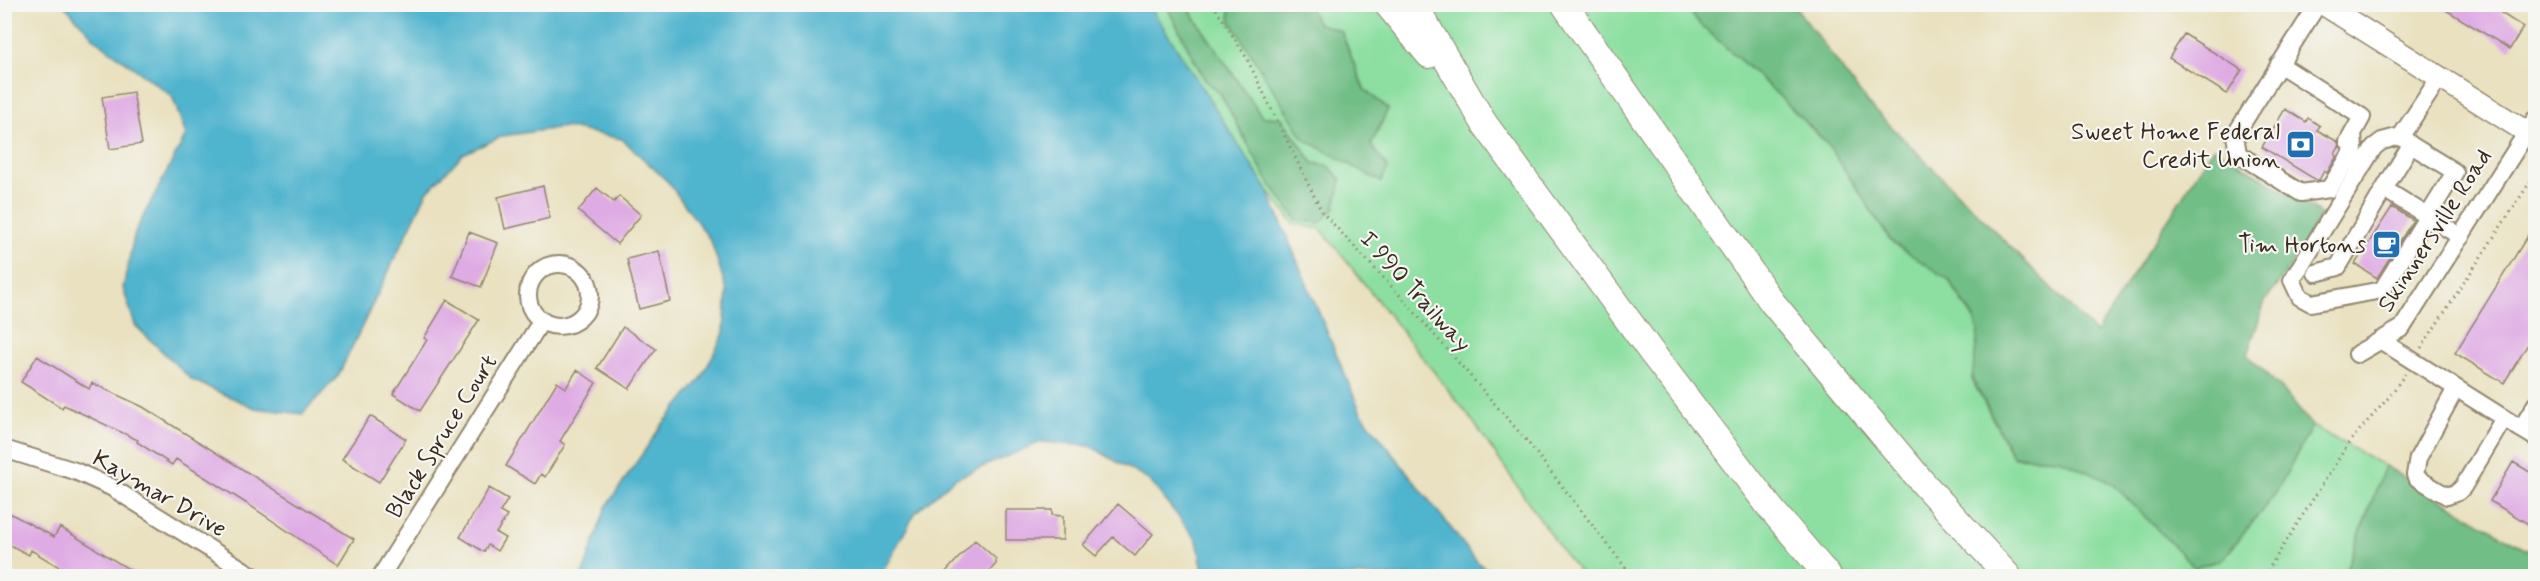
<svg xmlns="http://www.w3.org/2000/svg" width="2540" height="581" font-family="Mynerve,sans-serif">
  <rect width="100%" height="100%" fill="#f6f6f2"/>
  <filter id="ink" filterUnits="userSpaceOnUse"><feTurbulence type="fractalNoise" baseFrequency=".0167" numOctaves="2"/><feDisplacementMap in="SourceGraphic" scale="12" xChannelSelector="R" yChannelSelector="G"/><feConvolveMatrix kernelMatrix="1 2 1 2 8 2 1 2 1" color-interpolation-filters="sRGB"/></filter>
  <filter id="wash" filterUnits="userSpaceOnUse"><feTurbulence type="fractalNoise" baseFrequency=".008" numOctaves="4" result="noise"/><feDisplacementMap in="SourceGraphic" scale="24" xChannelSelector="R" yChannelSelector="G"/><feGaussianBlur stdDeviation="1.35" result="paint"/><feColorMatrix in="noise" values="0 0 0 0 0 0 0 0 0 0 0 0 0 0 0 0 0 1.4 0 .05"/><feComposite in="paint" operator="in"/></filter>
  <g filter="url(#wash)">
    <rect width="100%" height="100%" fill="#e9e1bf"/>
    <path fill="#8cdfa0" stroke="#64845f" stroke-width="1.5" d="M1149 5H1166L1205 81 1220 93 1268 181 1297 220 1319 223 1334 209 1341 180 1329 166 1313 163 1282 118 1262 117 1186 5H1229L1231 22 1388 168 1371 146 1388 109 1364 89 1341 31 1317 23 1309 5H1685L1696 20 1775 92 1832 149 1889 239 1946 276 1979 327 1972 380 2013 457 2059 459 2112 483 2195 568 2223 559 2275 494 2312 426 2385 466 2344 576H1583L1564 554 1472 420 1321 229 1294 224 1268 191Z"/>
    <path fill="#71be86" stroke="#567452" stroke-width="1.5" d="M1166 5H1186L1262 117 1282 118 1313 163 1329 166 1341 180 1334 209 1319 223 1297 220 1268 181 1220 93 1206 81Z
      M1229 5H1309L1317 23 1341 31 1364 89 1388 109 1371 145 1388 168 1381 182 1304 139 1231 22Z
      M1686 5H1794L1866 101 2096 333 2214 147 2321 214 2286 273 2265 301 2247 355 2284 391 2312 426 2275 494 2223 559 2195 568 2112 483 2059 459 2013 456 1972 378 1978 332 1975 320 1949 280 1892 242 1827 143 1768 85 1699 23Z
      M2385 466 2535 555V576H2344Z"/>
    <path fill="#4fb4ce" stroke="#456f76" stroke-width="1.5" d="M64 5H1149L1268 191 1361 413 1478 563 1499 576H1204L1197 540 1150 481 1090 446 1041 442 954 479 916 512 880 576H582L606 507 662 425 701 379 724 333 727 291 711 241 668 182 622 139 565 127 503 136 463 154 427 192 338 376 302 414 255 408 192 380 135 325 123 288 135 232 186 135 172 96 96 40Z"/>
    <g id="blocks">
      <path fill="#dfabe4" d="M2436 4H2507L2501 13 2523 27 2510 49Z
        M2184 34 2242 70 2227 94 2169 58Z
        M133 92 142 144 110 149 102 97Z
        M2285 109 2306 122 2308 118 2320 126 2317 130 2338 142 2339 147 2335 154 2337 156 2327 173 2324 171 2319 180H2316L2262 147Z
        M543 186 550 218 505 229 498 197Z
        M597 188 614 202 619 196 641 215 617 244 578 211Z
        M2392 207 2413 220 2377 278 2355 264Z
        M2535 224V333L2504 383 2455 353Z
        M469 232 498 243 481 287 452 276Z
        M659 251 670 301 639 309 627 259Z
        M447 300 479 320 420 411 393 394 427 340 424 338Z
        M623 327 656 349 629 389 597 368Z
        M37 356 89 389 92 383 143 407 354 539 338 565 249 505 176 459 172 465 137 442 138 440 64 405 62 408 21 382Z
        M577 370 596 383 560 441 565 445 545 477 541 474 535 484 506 466 557 382 566 388Z
        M370 416 406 439 379 482 342 459Z
        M2513 462 2535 475V528L2490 501Z
        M489 488 508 499 500 512 507 516 496 533 505 538 497 551 488 545 484 552 460 537Z
        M1118 504 1153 534 1135 556 1113 537 1096 556 1083 545Z
        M4 510 54 537 60 527 140 576H74L31 550 29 555 4 542Z
        M1006 510H1052V515L1063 516V540H1006Z
        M975 540 996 559V564L985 576H942Z"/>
    </g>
  </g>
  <g filter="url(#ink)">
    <use href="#blocks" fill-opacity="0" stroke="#92866e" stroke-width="1.5"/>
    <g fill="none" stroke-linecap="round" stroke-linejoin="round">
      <defs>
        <path id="minor" d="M2318 4 2235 135 2238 154 2301 193 2329 189 2354 149 2353 133
          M2535 4 2536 5
          M2279 64 2362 117 2348 142
          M2401 136 2411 145 2455 172 2382 290 2311 303 2300 297 2292 280 2374 147 2382 141 2401 136 2440 77
          M2411 145 2384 189 2461 237
          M528 295a31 31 0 1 1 62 0a31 31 0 1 1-62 0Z
          M2316 273 2338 267 2384 189
          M2380 340 2521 429
          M2357 354 2402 328 2536 118
          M2456 388 2418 458 2415 475 2417 478 2447 496 2458 492 2463 487 2504 418
          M2536 404 2521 429 2536 438
          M4 449 75 471 111 487 253 576
          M381 576 542 320"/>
        <path id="major" d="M2323 4 2536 138"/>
        <path id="highway" d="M1387 4 1429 55
          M1414 4 1484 123 1652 353 1772 510 1828 576
          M1564 4 1772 302 1923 483 2008 576"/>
      </defs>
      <use href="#minor" stroke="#92866e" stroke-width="20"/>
      <use href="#major" stroke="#92866e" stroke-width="24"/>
      <use href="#highway" stroke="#92866e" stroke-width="28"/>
      <path stroke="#92866e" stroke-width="3" stroke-dasharray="1.5 4.5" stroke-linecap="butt" d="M1213 4 1246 57 1322 212 1405 301 1526 440 1632 576
        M2421 348 2536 173
        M2264 576 2350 441 2390 396 2405 374"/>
      <use href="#minor" stroke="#fff" stroke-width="16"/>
      <use href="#major" stroke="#fff" stroke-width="21"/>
      <use href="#highway" stroke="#fff" stroke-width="26"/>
    </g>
  </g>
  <defs>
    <symbol id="bank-square" viewBox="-11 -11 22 22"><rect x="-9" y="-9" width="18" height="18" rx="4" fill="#1f6fb2" stroke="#f6f6f2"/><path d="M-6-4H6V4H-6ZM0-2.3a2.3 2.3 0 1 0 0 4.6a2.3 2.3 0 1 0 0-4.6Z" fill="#fff"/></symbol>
    <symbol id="cafe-square" viewBox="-11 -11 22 22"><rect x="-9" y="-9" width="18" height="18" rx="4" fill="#1f6fb2" stroke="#f6f6f2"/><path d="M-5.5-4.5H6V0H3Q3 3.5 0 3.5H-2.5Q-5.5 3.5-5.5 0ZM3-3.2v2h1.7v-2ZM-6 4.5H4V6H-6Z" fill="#fff"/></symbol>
  </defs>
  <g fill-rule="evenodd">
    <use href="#bank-square" x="2284" y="128" width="33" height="33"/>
    <use href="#cafe-square" x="2370" y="228" width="33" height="33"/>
  </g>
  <g text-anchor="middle" stroke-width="4.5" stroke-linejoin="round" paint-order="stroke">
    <g font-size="24" fill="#3b2a1e" stroke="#f6f6f2" text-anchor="end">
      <text x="2280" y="139">Sweet Home Federal<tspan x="2280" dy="28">Credit Union</tspan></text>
      <text x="2366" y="252">Tim Hortons</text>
    </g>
    <g font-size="24" fill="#3b2a1e" stroke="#f6f6f2">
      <text transform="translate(2434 230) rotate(-57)" y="8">Skinnersville Road</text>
      <text transform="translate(1416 291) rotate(48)" y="8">I 990 Trailway</text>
      <text transform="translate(441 436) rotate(-58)" y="8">Black Spruce Court</text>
      <text transform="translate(160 493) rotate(30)" y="8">Kaymar Drive</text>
    </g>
  </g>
  <rect width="2540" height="581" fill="none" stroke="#f6f6f2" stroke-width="24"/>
</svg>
